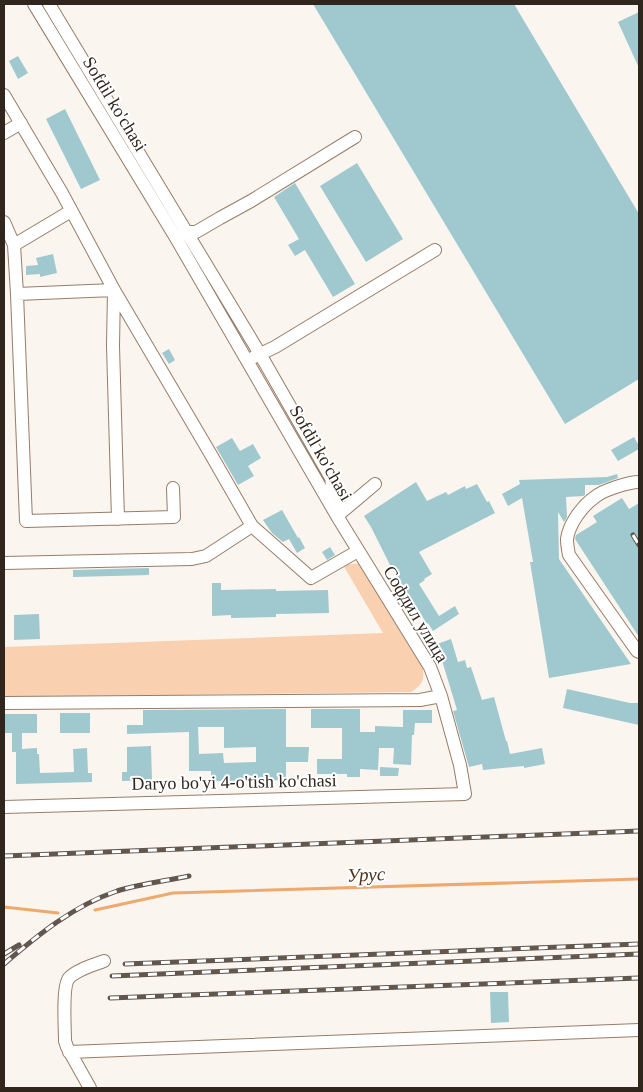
<svg xmlns="http://www.w3.org/2000/svg" width="643" height="1092" font-family="Georgia,serif">
  <rect width="100%" height="100%" fill="#fbf5f0"/>
  <path fill="#fad1b0" d="M360 563 423 666C424 681 424 683 411 692L4 697V647L383 633 343 565Z"/>
  <g fill="none" stroke-linecap="round" stroke-linejoin="round">
    <path stroke="#eea96f" stroke-width="3" d="M4 907 58 913
      M95 910 173 893 639 879"/>
  </g>
  <path fill="#9fc9ce" fill-rule="evenodd" d="M313 4H514L639 214V379L565 424Z
    M639 12V68L618 22Z
    M18 56 28 73 18 79 9 61Z
    M65 109 100 180 81 189 46 119Z
    M357 163 403 239 366 262 320 186Z
    M295 183 355 284 333 297 305 250 295 256 288 245 299 239 274 197Z
    M53 254 57 273 40 277V274L26 275V266L38 265 36 258Z
    M169 349 175 360 169 364 162 353Z
    M634 437 639 446V449L618 461 611 450Z
    M232 438 240 451 253 444 261 458 248 466 254 476 238 485 216 447Z
    M617 474 618 478 599 485H585V495L583 496 566 497 567 517 564 522 558 512 559 559 631 664 549 678 530 562H533L522 498 508 506 502 494 520 484 519 480 607 477Z
    M416 482 427 501 446 492 448 495 465 486 466 489 477 484 487 502 489 501 495 513 419 552 432 574 424 579 425 580 419 584 439 616 455 606 459 614 433 631 428 623 427 624 391 567 371 527 364 516Z
    M622 498 629 509 639 503V637L575 539 576 535 597 522 593 516Z
    M282 510 298 538 299 537 305 548 297 553 289 539 283 542 272 533 263 520Z
    M330 547 335 555 327 560 322 552Z
    M149 568V575L73 577V570Z
    M212 583H221V590L276 589V591L328 590 329 613 276 614V617L231 618V615L212 616Z
    M39 614 40 639 14 640V615Z
    M451 639 458 662 465 660 467 668 471 667 482 700 494 697 506 741H507L510 754 542 748 545 764 524 768V766L483 770 482 764 469 767 453 711 457 710 437 644Z
    M567 689 630 703H639V725L563 708Z
    M286 709V747H309L308 762H286V780L211 781V771H189V732L127 734V725H143V710ZM198 727H224V748L256 747V762L224 763 223 753 199 754Z
    M311 709H360V732H375V726L403 727V710H432V723H415L414 735H412L411 765 393 764 394 748H379L378 770 360 769V777H347V774H317V759H342V728H311Z
    M60 713H90V733H60Z
    M4 714H37V733H22V749L37 748V754H39L40 773 74 772 73 749 87 748 88 773H92V782L16 784V752H12V733H4Z
    M151 746 152 780 122 781V772H127V747Z
    M380 767 399 768 398 776H380Z
    M490 992H508L509 1022 491 1023Z"/>
  <g fill="none" stroke-linecap="round" stroke-linejoin="round">
    <defs>
      <path id="minor" d="M49 4 260 354 331 478 336 508
        M4 95 62 193 114 290 210 453 252 526 311 578 358 551
        M4 133 21 123
        M4 222 14 245 17 294 26 521 174 517 173 488
        M180 236 186 232H196L220 218 251 201 355 137
        M14 245 71 211
        M17 294 114 290 113 346 118 519
        M254 357 275 347 435 250
        M639 482C629 482 603 490 595 497 582 506 569 524 567 539 567 544 568 550 569 555L637 651 639 652
        M337 516 375 484
        M4 563 192 559 206 556 252 526
        M4 703 420 700 441 696
        M4 807 465 794 460 765 441 696 430 667 337 516 176 238 34 4
        M69 1052 639 1030
        M90 1088 67 1047 65 1041C65 1029 62 986 69 978 76 970 94 965 104 961"/>
    </defs>
    <use href="#minor" stroke="#977d68" stroke-width="14"/>
    <use href="#minor" stroke="#fff" stroke-width="12"/>
    <defs>
      <path id="rail" d="M633 535 639 545
        M4 856 639 831
        M4 954 19 945
        M4 964C38 935 73 906 117 891 140 884 165 881 189 876
        M125 964 639 944
        M112 976 639 954
        M110 998 639 978"/>
    </defs>
    <use href="#rail" stroke="#61574f" stroke-width="5"/>
    <use href="#rail" stroke="#fff" stroke-width="3" stroke-dasharray="9" stroke-linecap="butt"/>
  </g>
  <g text-anchor="middle" stroke-width="4" stroke-linejoin="round" paint-order="stroke">
    <g font-size="18" fill="#31261d" stroke="#fff">
      <text transform="translate(115 104) rotate(59)" y="6">Sofdil ko'chasi</text>
      <text transform="translate(321 453) rotate(60)" y="6">Sofdil ko'chasi</text>
      <text transform="translate(416 614) rotate(59)" y="6">Софдил улица</text>
      <text transform="translate(234 782) rotate(-1)" y="6">Daryo bo'yi 4-o'tish ko'chasi</text>
    </g>
    <g font-size="19" font-style="italic" fill="#4f331a" stroke="#fff">
      <text transform="translate(366 874) rotate(-2)" y="7">Урус</text>
    </g>
  </g>
  <rect width="643" height="1092" fill="none" stroke="#31261d" stroke-width="10"/>
</svg>
